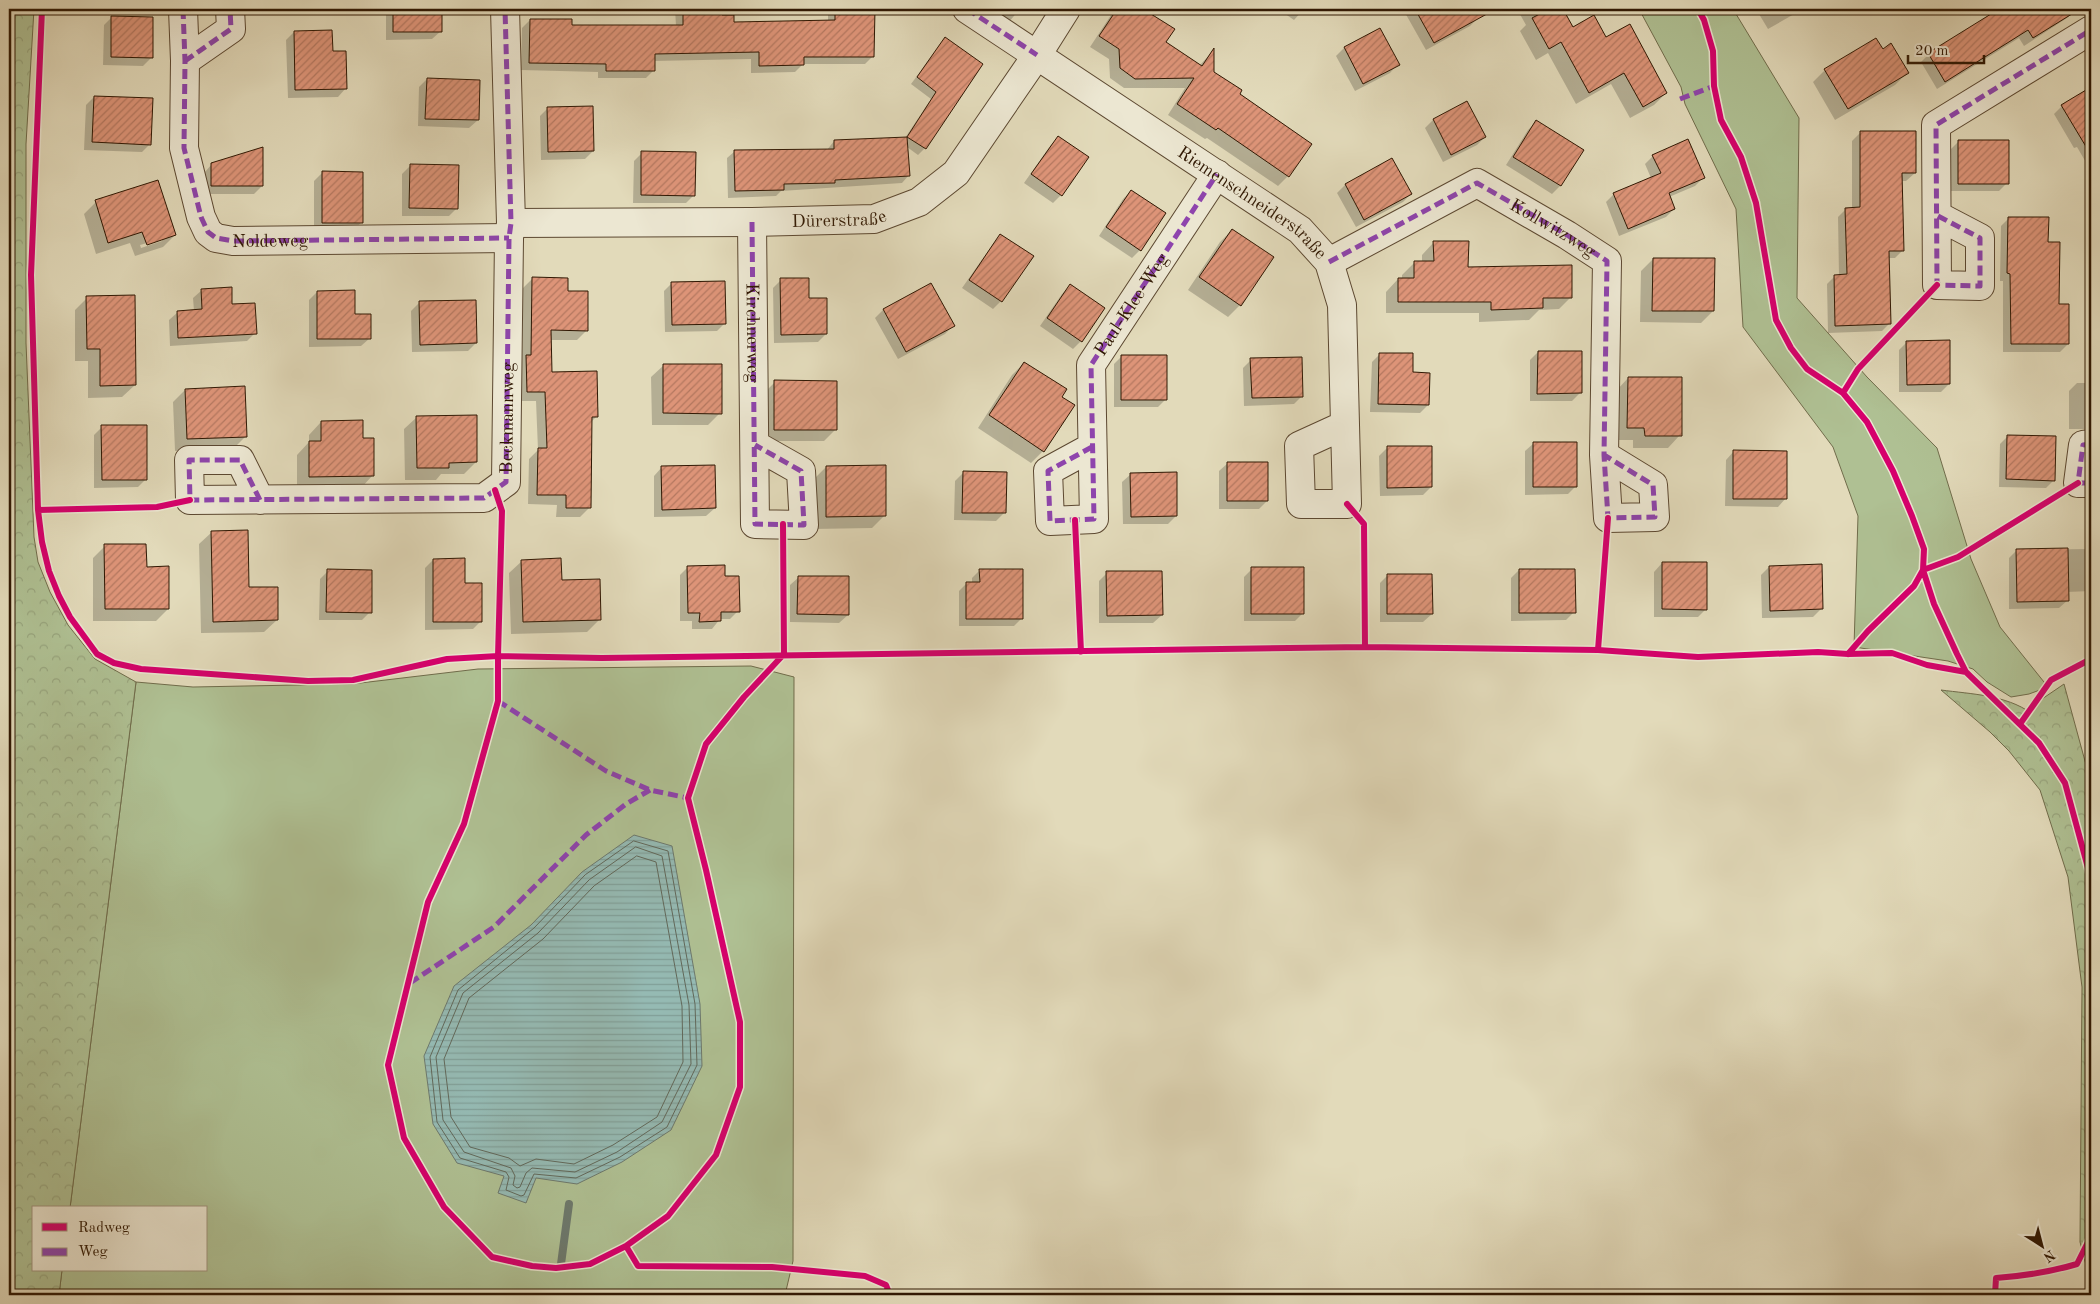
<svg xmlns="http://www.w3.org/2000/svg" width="2100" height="1304" font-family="'Old Standard TT',serif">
  <defs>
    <pattern id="forest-crowns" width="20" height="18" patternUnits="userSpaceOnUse" patternTransform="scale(1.25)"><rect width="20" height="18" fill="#afc093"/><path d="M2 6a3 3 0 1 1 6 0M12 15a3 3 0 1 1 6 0" fill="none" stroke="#97a47d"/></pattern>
    <pattern id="water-rules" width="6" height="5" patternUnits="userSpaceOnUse" patternTransform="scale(1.25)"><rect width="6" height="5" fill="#95bab3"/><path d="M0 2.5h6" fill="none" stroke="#819f98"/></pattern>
    <pattern id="building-hatch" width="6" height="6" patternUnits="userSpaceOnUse" patternTransform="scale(1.25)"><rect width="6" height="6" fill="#dd9478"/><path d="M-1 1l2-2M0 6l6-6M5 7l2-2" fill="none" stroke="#b47860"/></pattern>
  </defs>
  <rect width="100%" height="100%" fill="#e2daba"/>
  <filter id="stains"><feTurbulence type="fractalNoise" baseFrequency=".004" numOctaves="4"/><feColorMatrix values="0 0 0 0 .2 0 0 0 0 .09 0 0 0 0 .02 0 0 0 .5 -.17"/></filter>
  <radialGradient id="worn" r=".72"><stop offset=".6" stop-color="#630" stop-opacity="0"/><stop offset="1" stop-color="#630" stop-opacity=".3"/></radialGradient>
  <path fill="#afc093" stroke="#706c4b" d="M1639 9H1733L1799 118 1797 298 1867 377 1937 448 1971 559 2000 627 2048 687 2029 694 2011 697 1987 682 1973 669 1948 661 1854 647 1858 516 1833 447 1743 327 1736 209 1685 104 1681 87Z
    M751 666 794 677 793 1261 785 1295H59L62 1270H206V1208H70L136 682 193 687 352 684 478 669Z"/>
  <path fill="url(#forest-crowns)" stroke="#706c4b" d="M9 9H34L26 144V343L34 537 38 562 50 592 68 625 95 659 136 682 70 1208H34V1270H62L59 1295 9 1293Z
    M2064 684 2091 783V1284L2080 1242 2082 987 2068 877 2040 790 2009 751 1990 732 1941 690C1971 694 2006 695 2031 713L2042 699Z"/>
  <path fill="url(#water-rules)" stroke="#6d796d" d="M634 835 672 846 700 1004 702 1066 671 1130 622 1162 577 1184 536 1178 526 1203 498 1193 504 1176 457 1163 433 1124 424 1056 454 986 531 925 582 872Z"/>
  <path fill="#0003" fill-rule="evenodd" d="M386 9H441V31L432 39 386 40Z
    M675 9H721V16L733 23 828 21V11L830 9H873V56L865 64H803L795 72 751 73V59L654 61V70L646 78H598V72L521 70 522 28 530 20 571 26H676Z
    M986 9H1020L1008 23Z
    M1115 9H1141L1173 30 1164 43 1199 66 1213 51V72L1238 95 1288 176 1278 186 1207 138 1205 139 1168 115 1185 88H1124L1110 78 1109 59 1090 47Z
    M1278 9H1304L1294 20Z
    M1407 9H1473L1478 18 1470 26 1426 50 1404 11Z
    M1517 9H1562L1573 28 1606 39 1666 93 1654 105 1630 118 1611 84 1576 104 1548 53 1536 60 1520 31 1526 25Z
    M1756 9H1803L1768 29Z
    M2015 9H2075V10L2067 18 2024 46 2019 38 1937 89 1921 62 1929 54 1985 27Z
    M112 17 151 58 143 66 103 65 104 25Z
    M294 32 346 88 338 97 288 98 286 40Z
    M945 38 981 64 925 148 918 155 907 147 909 175 902 183 781 191 776 196 728 198 727 158 735 151 827 150 834 141 905 138 931 99 911 84Z
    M1344 48 1398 64 1390 73 1355 91 1336 56Z
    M1882 50 1907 73 1895 85 1835 120 1813 82 1825 70Z
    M427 79 478 120 469 128 418 126 419 87Z
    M2091 88V171L2077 147 2074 148 2054 114 2062 106Z
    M94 97 150 144 142 152 84 150 86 105Z
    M1467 103 1485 137 1477 145 1443 162 1425 128 1433 120Z
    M548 108 593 151 585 159 541 160 540 116Z
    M1536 122 1582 150 1560 186 1552 194 1506 165 1528 130Z
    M1860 133 1915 173 1906 181H1901L1903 250 1895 258H1888L1890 323 1882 331 1828 333 1827 284 1835 276H1839L1838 217 1846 209H1852V141Z
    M1058 138 1061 195 1053 203 1024 183 1050 146Z
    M1959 141 2007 183 1999 191H1951V149Z
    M642 153 694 195 686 203H633L634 161Z
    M1653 156 1703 178 1695 186 1669 197 1674 209 1666 217 1619 236 1606 202 1614 194 1651 178 1645 164Z
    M1392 160 1411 194 1403 202 1356 227 1337 193 1345 185Z
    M212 164 262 186 254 194H204V173Z
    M410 166 457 208 449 216H402V174Z
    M322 173 362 222 353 230H314V181Z
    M1131 191 1140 250 1132 258 1099 236 1123 199Z
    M96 202 175 235 163 247 135 256 130 243 96 254 84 214ZM162 239V241L141 248 140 245Z
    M2009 218 2047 243 2058 306 2068 344 2060 352H2003V281H2000L2001 226Z
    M1232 230 1240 305 1228 317 1188 290 1220 242Z
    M1001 236V301L993 309 962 288 993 244Z
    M1434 242 1467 268 1571 297 1559 309 1539 310 1529 320 1479 322V313H1386V292L1398 279H1402V275L1414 263H1422V255Z
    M1653 259 1713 311 1701 323 1640 322 1641 271Z
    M532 279 567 292 587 330 577 340H550L551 373 597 416 591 422 590 507 580 517H556L557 505 528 504 529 459 538 450 536 401H518L517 366 522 361 523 288Z
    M781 280 808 300 826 334 818 342 774 343 773 288Z
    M672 283 725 323 717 331 665 332 664 291Z
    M931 284 953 326 945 334 898 359 875 318 883 310Z
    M1070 286 1081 341 1073 349 1040 326 1062 294Z
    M202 290 231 306 255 333 247 341 170 346 169 320 178 312 194 311 193 298Z
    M317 292 353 316 370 338 361 346 309 347V300Z
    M87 298 135 385 122 397 88 398V361H75V310Z
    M419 303 476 343 468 351 412 352 411 311Z
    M1907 342 1949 384 1941 392H1899V350Z
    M1538 352 1580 393 1572 401H1530V360Z
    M1380 354 1411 374 1428 405 1420 413 1370 412 1372 362Z
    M1122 356 1166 399 1158 407H1114V364Z
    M1251 360 1302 396 1294 404 1244 406 1243 368Z
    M1024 363 1060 397 1043 451 1031 463 978 428 1012 375Z
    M664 365 720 413 708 425H652L651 377Z
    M1628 378 1680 435 1668 448H1633V440H1616V391Z
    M775 382 836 429 824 441H763V394Z
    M2077 383H2091V429H2069V391Z
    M185 390 246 436 234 448 175 451 173 402Z
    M417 417 476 462 464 474H441L436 480H405L404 429Z
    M321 422 373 475 361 488 297 489V455L309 442V435Z
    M102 427 146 479 138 487 94 488V435Z
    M2008 436 2054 480 2046 488 1999 487 2000 444Z
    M1534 443 1576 486 1568 494 1525 495V451Z
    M1387 448 1431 487 1423 495 1380 496 1379 456Z
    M1734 451 1786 498 1778 507 1725 506 1726 460Z
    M1228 463 1267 501 1259 509H1219V471Z
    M662 467 715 508 706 516 654 517V476Z
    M826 467 884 516 872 528 814 529V479Z
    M963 473 1004 513 996 521 954 520 955 481Z
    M1131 474 1176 516 1168 524H1123L1122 482Z
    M212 532 247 588 277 620 264 632 201 633 199 544Z
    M2091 543V591L2067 592 2068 600 2059 608 2009 609V558L2017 550 2089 549Z
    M105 546 145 568 168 609 156 621H93V558Z
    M433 560 463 585 481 621 473 629 425 630V568Z
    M522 561 560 581 599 620 587 632 511 634 509 573Z
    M1662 563 1706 609 1698 617H1654V572Z
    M688 567 724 577 738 611 730 619H720L712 629H692V621H680V575Z
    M1769 567 1821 609 1813 617 1762 618 1761 575Z
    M1252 569 1303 613 1295 621H1244V577Z
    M980 570 1022 618 1014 626H959V591L967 583H972V578Z
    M1519 570 1574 612 1566 620 1511 621V578Z
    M328 571 370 612 362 620H319L320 579Z
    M1107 573 1162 615 1153 623H1099V581Z
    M1388 575 1432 614 1423 622H1380V583Z
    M799 577 848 615 839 623 790 622V585Z"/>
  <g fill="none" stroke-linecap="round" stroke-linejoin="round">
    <path stroke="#62695b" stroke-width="1" d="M634 841 668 851 695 1004 697 1065 667 1127 620 1157 576 1178 534 1174 524 1195 521 1196 506 1190 509 1177 506 1172 460 1158 437 1122 430 1057 458 990 534 928 585 875Z
      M636 847 662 856 689 1005 691 1064 662 1122 617 1152 575 1172 532 1168 526 1173 520 1187 517 1188 513 1185 515 1176 511 1168 464 1152 443 1120 436 1057 463 993 538 933 589 880Z
      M637 856 656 862 682 1006 683 1062 657 1117 613 1145 574 1164 536 1159 520 1166 509 1158 470 1147 451 1117 444 1059 469 998 543 939 594 886Z"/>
    <path stroke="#6d796d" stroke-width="8" d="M561 1264 569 1204"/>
  </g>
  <path fill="url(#building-hatch)" stroke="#301803" d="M393 9H442V32H393Z
    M683 9H722V15H734V22L835 20V9H875L874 57H804V65L759 66V52L655 54V71H606V64L529 63 530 19H572V25H683Z
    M1117 9H1143L1175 29 1166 42 1202 66 1214 48V72L1242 90 1240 94 1312 144 1289 177 1218 128 1216 130 1177 104 1194 78 1135 79 1120 68 1119 49 1099 36Z
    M1415 9H1496L1434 43Z
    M1549 9H1563L1573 27 1594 15 1606 37 1630 24 1667 93 1643 107 1624 73 1589 93 1561 42 1549 49 1532 18Z
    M1999 9H2080L2033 38 2028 30 1945 82 1928 53Z
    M111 16 153 17V58L111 57Z
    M1380 28 1400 65 1363 84 1344 47Z
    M332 30 333 51H346L347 89 295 90 294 31Z
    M945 37 983 64 926 149 907 137 936 92 917 77Z
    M1876 38 1883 49 1891 43 1909 73 1848 109 1824 69Z
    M427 78 480 80 479 120 425 119Z
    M2091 87V155L2061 105Z
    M94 96 153 98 151 145 92 142Z
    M1467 101 1486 137 1451 155 1433 119Z
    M593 106 594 151 548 152 547 107Z
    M1536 120 1584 150 1561 186 1513 157Z
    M1860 131H1916V173H1902L1904 251H1889L1891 324 1835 326 1834 275 1847 274 1845 208 1860 207Z
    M1058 136 1089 157 1062 196 1031 174Z
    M907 137 910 176 835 180V183L784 184V190L735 191 734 150 834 149V140Z
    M1688 139 1705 178 1669 193 1675 209 1628 229 1613 193 1661 173 1652 155Z
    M1958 140H2009V184H1958Z
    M263 147V186H211V163Z
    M641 151 696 152 695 196 641 195Z
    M1392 158 1412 194 1364 220 1345 184Z
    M410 164 459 165 458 209 409 208Z
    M322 171 363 172V223H322Z
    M158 180 176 235 147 245 142 232 108 243 95 200Z
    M1131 190 1166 213 1141 251 1106 227Z
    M2008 217H2049L2048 242H2060L2059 304H2069V344H2011L2010 274 2007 273Z
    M1232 229 1274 257 1241 306 1199 277Z
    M1000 234 1034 256 1002 302 969 280Z
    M1433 241H1469L1468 267 1572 265V298H1543V308L1491 310V302H1398V278H1414V261H1434Z
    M1653 258H1715L1714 311H1652Z
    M532 277 568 278V291H588V331L551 330 552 372 597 371 598 417H592L591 508H566V495H537L538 448H547L545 392H527L526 355H531Z
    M780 278H809V298H827V334L781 335Z
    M725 281 726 324 672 325 671 282Z
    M931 283 955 326 906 352 883 309Z
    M1070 284 1105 308 1082 342 1047 318Z
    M232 287V304L255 303 257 334 178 338 177 311 202 309 201 289Z
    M355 290V314H371V339H317V291Z
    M135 295 136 385 100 386V349H87L86 296Z
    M476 300 477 343 420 345 419 301Z
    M1950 340V384L1907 385 1906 341Z
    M1538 351H1582V393L1537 394Z
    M1379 353H1413V372L1430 373 1429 405 1378 404Z
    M1121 355H1167V400H1121Z
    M1302 357 1303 397 1252 398 1250 358Z
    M1024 362 1067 389 1062 397 1075 405 1044 452 989 415Z
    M663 364H722V414L663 413Z
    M1628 377H1682V436H1645L1644 428H1627Z
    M774 380 837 381V430H774Z
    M245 386 247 437 187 439 185 389Z
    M477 415V462L449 463V468H417L416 416Z
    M363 420V438H374V476L309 477V441H321V421Z
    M101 425H147V480H102Z
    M2007 435 2056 436 2055 481 2006 479Z
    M1533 442H1577V487H1533Z
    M1387 446H1432V487L1387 488Z
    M1733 450 1787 451V499H1733Z
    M1227 462H1268V501H1227Z
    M715 465 716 508 662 510 661 466Z
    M886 465V516L826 517V466Z
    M963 471 1007 472 1006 513H962Z
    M1177 472V516L1131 517 1130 473Z
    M248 530 249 587H278V620L213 622 211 531Z
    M104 544H146L147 567 169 566V609H105Z
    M2068 548 2069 601 2017 602 2016 549Z
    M465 558V583H482V622H433V559Z
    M561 558 562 580 600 579 601 620 523 622 521 560Z
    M1662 562H1707V610L1662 609Z
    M1822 564 1823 609 1770 611 1769 566Z
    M725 565V576H739L740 612H721V621L699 622 700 613H688L687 566Z
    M1251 567H1304V614H1251Z
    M327 569 372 570V613L326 612Z
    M979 569H1023V619H966V582H980Z
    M1519 569H1575L1576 613H1519Z
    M1106 571H1162L1163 615 1107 616Z
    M1387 574H1432L1433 614H1387Z
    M798 576H849V615L797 614Z"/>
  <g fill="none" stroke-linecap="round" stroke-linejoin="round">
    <defs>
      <g id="minor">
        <path id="s1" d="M183 9 185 61 184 148 201 217 208 232 216 238 233 241 509 238"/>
        <path id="s2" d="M967 9 1300 230 1329 262 1342 305 1347 504H1301L1299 446 1345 425"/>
        <path d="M185 61 231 29 230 9"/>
        <path d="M1938 216 1980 238V286L1937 285 1936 125 2091 30"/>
        <path d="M752 222 755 524 804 525 801 471 755 445"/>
        <path id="s3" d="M511 223 752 222 874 219 919 202 956 173 1037 55 1066 9"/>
        <path id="s4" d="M1329 262 1477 183 1567 235 1607 261 1604 455 1608 518 1655 517 1653 485 1604 455"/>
        <path d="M2091 444 2083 445 2078 483H2091"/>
        <path id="s5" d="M1092 447 1048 471 1050 521 1094 519 1091 365 1217 174"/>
        <path id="s6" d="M260 500 240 460H189L190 500 484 498 506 482 509 238 511 223 505 9"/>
      </g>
    </defs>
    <use href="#minor" stroke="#5c4831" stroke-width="30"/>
    <use href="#minor" stroke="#ece7d2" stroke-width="28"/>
    <g stroke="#8e44ad" stroke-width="5" stroke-dasharray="10 5" stroke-linecap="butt">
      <path d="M183 9 185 61 184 148 201 217 208 232 216 238 233 241 509 238"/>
      <path d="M967 9 1037 55"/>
      <path d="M185 61 231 29 230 9"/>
      <path d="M1680 99 1714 86"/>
      <path d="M1938 216 1980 238V286L1937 285 1936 125 2091 30"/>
      <path id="s7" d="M752 222 755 524 804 525 801 471 755 445"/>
      <path d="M1329 262 1477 183 1567 235 1607 261 1604 455 1608 518 1655 517 1653 485 1604 455"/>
      <path d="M2091 444 2083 445 2078 483H2091"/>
      <path d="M1092 447 1048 471 1050 521 1094 519 1091 365 1217 174"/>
      <path d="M260 500 240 460H189L190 500 484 498 506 482 509 238 511 223 505 9"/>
      <path d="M498 701 606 771 650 790 688 798"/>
      <path d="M410 983 494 927 586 835 626 804 650 790"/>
    </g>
    <defs>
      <path id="cycleway" d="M42 9 31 275 38 510 42 542 49 571 59 596 70 617 97 654 114 663 141 669 308 681 353 680 447 659 498 656 602 658 1365 647 1598 650 1698 657 1818 652 1848 654 1892 653 1927 665 1966 672
        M1698 9 1704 20 1713 51 1714 86 1721 120 1741 157 1756 203 1776 320 1791 348 1807 369 1843 393 1867 422 1893 471 1912 516 1924 549 1923 570 1934 604 1957 654 1966 672 2039 743 2065 783 2091 879
        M1843 393 1858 369 1937 285
        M495 490 502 511 498 656V701L464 824 428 902 388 1065 404 1138 444 1207 492 1257 532 1266 556 1268 590 1264 626 1246 668 1216 716 1155 740 1087V1022L706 870 688 798 706 744 744 697 784 654 783 524
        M1347 504 1364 524 1365 647
        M38 510 157 507 190 500
        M1075 520 1081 652
        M1598 650 1608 518
        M1848 654 1868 631 1914 586 1923 570 1958 557 2078 483
        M2020 724 2051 680 2091 659
        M626 1246 638 1266 772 1267 865 1276 886 1285 890 1295
        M1995 1295 1996 1278C2024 1276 2050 1272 2077 1264L2091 1236"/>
    </defs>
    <use href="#cycleway" stroke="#ece7d2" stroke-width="9"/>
    <use href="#cycleway" stroke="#d6006c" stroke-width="6"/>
  </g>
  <g text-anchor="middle" stroke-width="4" stroke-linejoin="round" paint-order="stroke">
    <g font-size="18" fill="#301803" stroke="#ece7d2">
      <text dy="6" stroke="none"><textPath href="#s2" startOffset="345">Riemenschneiderstraße</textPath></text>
      <text dy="6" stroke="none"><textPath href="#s3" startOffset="328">Dürerstraße</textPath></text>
      <text dy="6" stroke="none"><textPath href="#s4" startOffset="256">Kollwitzweg</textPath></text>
      <text dy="6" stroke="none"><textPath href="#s1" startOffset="291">Noldeweg</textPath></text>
      <text dy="6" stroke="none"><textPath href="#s5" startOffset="371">Paul-Klee-Weg</textPath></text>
      <text dy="6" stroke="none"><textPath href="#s7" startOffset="111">Kirchnerweg</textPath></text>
      <text dy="6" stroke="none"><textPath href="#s6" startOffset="521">Beckmannweg</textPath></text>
    </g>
  </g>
  <rect width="2100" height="1304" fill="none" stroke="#e2daba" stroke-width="30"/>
  <rect x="10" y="10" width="2080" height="1284" fill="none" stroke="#301803" stroke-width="2.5"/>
  <rect x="15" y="15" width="2070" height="1274" fill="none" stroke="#301803"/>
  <rect x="32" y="1206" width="175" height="65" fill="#ece7d2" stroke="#a1947f"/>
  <rect x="42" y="1223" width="25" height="8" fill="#d6006c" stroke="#a1947f"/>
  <text x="78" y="1232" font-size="15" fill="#301803">Radweg</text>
  <rect x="42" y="1248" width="25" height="8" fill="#8e44ad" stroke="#a1947f"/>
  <text x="78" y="1256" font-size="15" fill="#301803">Weg</text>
  <g transform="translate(2042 1246) rotate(144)" stroke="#ece7d2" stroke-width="4" paint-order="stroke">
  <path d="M0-4L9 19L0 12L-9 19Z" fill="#301803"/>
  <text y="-8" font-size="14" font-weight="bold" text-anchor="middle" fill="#301803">N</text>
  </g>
  <path d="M1908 55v8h76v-8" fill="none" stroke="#301803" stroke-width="2.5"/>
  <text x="1915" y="55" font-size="15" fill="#301803" stroke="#ece7d2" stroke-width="4" paint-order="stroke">20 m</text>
  <rect width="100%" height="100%" filter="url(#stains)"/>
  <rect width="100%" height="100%" fill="url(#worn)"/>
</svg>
